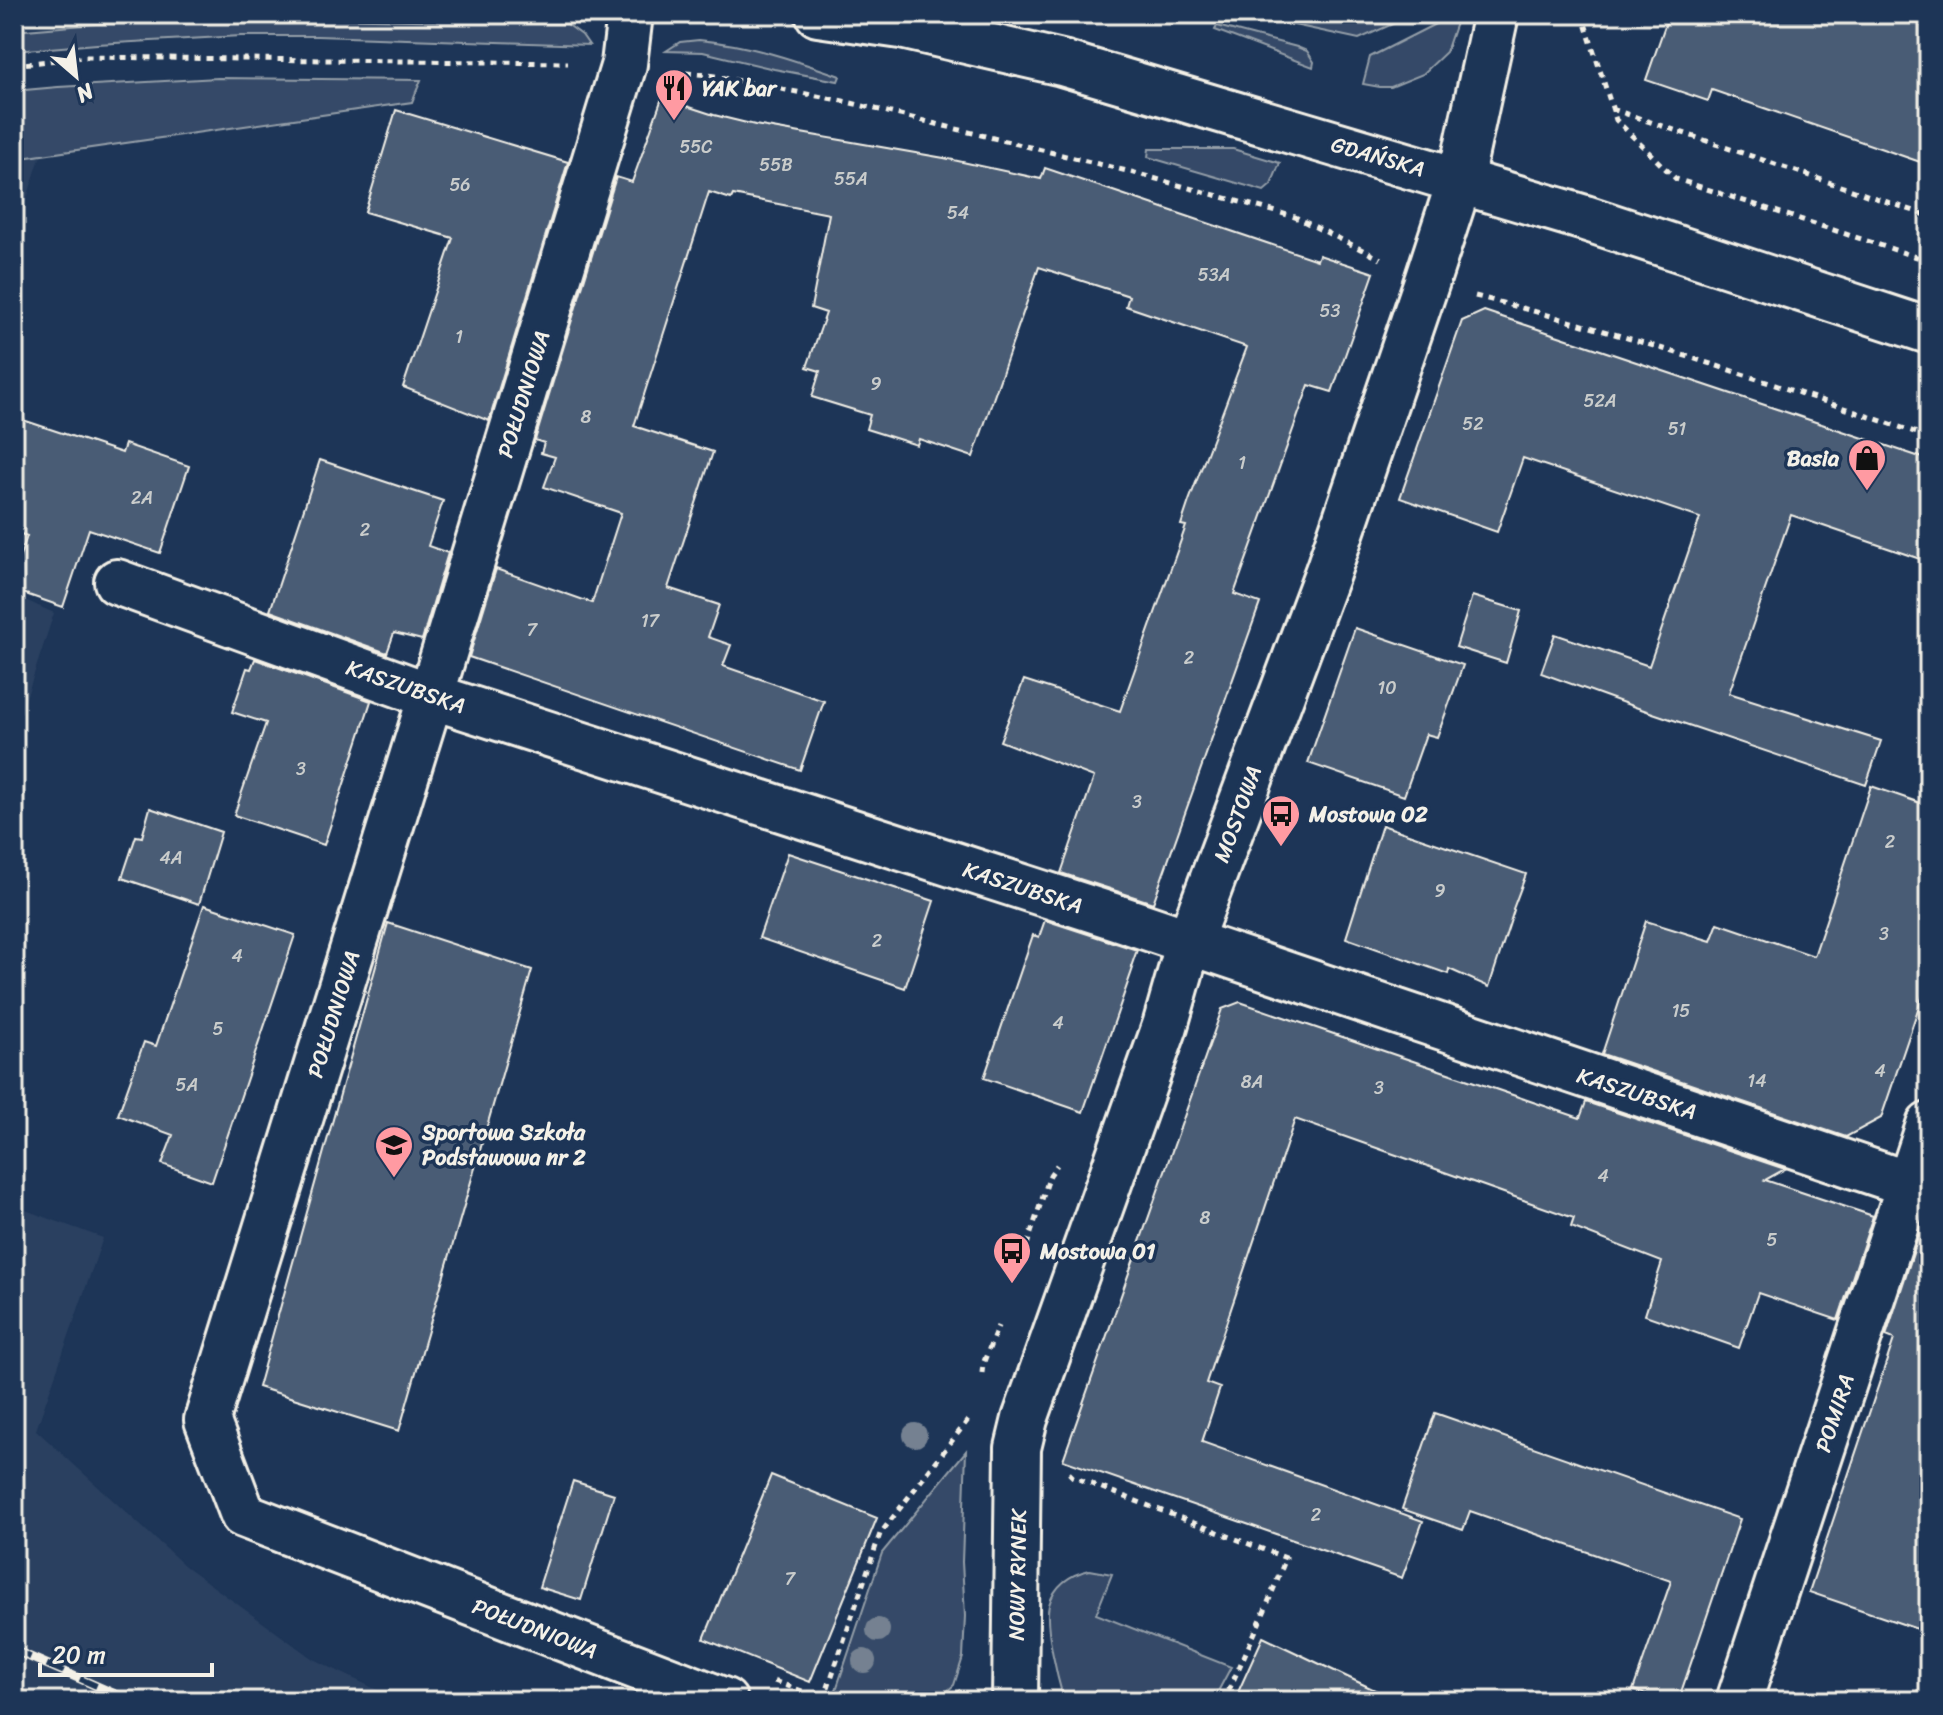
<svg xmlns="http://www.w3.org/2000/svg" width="1943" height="1715" font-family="Sriracha,sans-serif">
  <rect width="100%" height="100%" fill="#1d3557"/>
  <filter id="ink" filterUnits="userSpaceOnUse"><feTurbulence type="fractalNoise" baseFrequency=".0125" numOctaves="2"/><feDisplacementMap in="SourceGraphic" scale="16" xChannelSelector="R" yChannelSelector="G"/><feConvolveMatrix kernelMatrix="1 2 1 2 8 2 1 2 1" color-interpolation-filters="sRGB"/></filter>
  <g filter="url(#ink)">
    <path fill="#2a4060" d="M14 129 40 158 14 238Z
      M14 595 54 613 14 735Z
      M14 1206 103 1238 36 1430 185 1566 313 1659 400 1701H14Z"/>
    <path fill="#354a67" stroke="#949ea8" stroke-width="2" d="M1243 14H1410L1404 19 1359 39Z
      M1459 14 1446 52 1423 74 1391 87H1380L1363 84 1370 57 1449 17Z
      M294 17 567 24 582 35 589 45 317 36H241L97 44 14 51V31L96 24Z
      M1217 26 1297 47 1307 51 1314 62 1313 67 1215 30Z
      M699 40C751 45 791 59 840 76L838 81 774 69 703 52 666 51 680 42Z
      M218 78 421 80 412 102 14 159V91L58 87Z
      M1149 149H1233L1280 163 1271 185 1264 191 1148 157Z
      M966 1451 962 1562 965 1616 963 1657 954 1685 936 1701H865L835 1693 882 1553Z
      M1090 1570 1112 1574 1096 1614 1231 1667 1215 1697 1207 1701H1064C1058 1680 1044 1625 1049 1605 1055 1584 1071 1574 1090 1570Z"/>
    <path fill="#485b74" stroke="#f4f1e8" stroke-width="2" d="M1669 14H1929V165L1712 90 1708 101 1646 80Z
      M662 98 714 115 755 125 944 158 1041 179 1045 168 1317 260 1319 255 1374 273 1332 392 1309 385 1234 594 1260 603 1153 903 1061 873 1094 777 1000 741 1024 680 1120 711 1186 526 1181 525 1189 501 1247 347 1126 306 1129 296 1039 267 973 457 919 439 917 445 866 429 870 415 812 397 820 371 807 367 826 313 811 308 829 214 733 195 731 199 709 192 634 426 713 452 668 588 719 605 708 637 731 645 723 666 824 701 800 770 469 657 496 569 592 603 621 513 544 487 555 457 541 453 544 443 535 440 616 177 632 182Z
      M396 110 568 162 489 421 403 387 453 238 365 212Z
      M1484 311 1929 460V562L1791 515 1729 693 1881 741 1866 785 1635 707 1541 673 1555 634 1649 666 1700 518 1523 458 1497 532 1400 498 1462 321Z
      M14 417 122 453 125 444 189 466 160 553 89 529 63 607 14 590V574L27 536 14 532Z
      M320 460 443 501 428 546 448 553 422 640 394 633 387 653 270 611Z
      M1472 596 1521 611 1506 663 1456 647Z
      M1355 628 1463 665 1437 737 1426 734 1404 796 1308 763Z
      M255 659 371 701 324 845 234 815 266 723 232 712 247 668 251 669Z
      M1871 786 1929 806V977L1881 1118 1846 1137 1602 1054 1646 921 1711 941 1718 923 1814 956Z
      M150 808 221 832 199 904 122 878 136 836 142 837Z
      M1382 825 1526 874 1513 909 1514 910 1489 987 1449 969 1448 974 1346 938Z
      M788 853 934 901 905 988 759 938Z
      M204 905 295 935 212 1182 162 1164 173 1135 118 1115 144 1042 156 1046Z
      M1045 920 1137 950 1131 967 1133 968 1083 1112 984 1078 1033 935 1039 937Z
      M388 923 532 970 399 1431 258 1387Z
      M1240 1002 1580 1118 1586 1102 1785 1169 1765 1180 1873 1216 1838 1320 1758 1293 1739 1348 1645 1315 1662 1262 1571 1227 1574 1218 1295 1119 1206 1383 1220 1388 1202 1442 1423 1521 1402 1578 1063 1460 1222 1009Z
      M1920 1232 1929 1235V1633L1809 1592 1894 1339 1886 1336Z
      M1435 1413 1740 1519 1678 1701H1666L1633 1690 1671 1581 1470 1511 1463 1530 1402 1509Z
      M771 1475 877 1518 810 1682 704 1639Z
      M573 1481 614 1494 581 1600 539 1587Z
      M1263 1637 1398 1701H1234Z"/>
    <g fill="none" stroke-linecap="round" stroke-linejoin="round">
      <defs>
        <path id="minor" d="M630 14 624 64 431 696 207 1420 243 1515 725 1701
          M117 582 431 696 1116 917 1929 1191
          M1739 1701 1929 1125"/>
        <path id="tertiary" d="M818 14 901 26 1062 63 1585 218 1929 331
          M1015 1701 1018 1448 1025 1419 1165 1026 1189 942 1328 571 1427 281 1460 180 1496 14"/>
      </defs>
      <use href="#minor" stroke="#f4f1e8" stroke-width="50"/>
      <use href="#tertiary" stroke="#f4f1e8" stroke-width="50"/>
      <path stroke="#f4f1e8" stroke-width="5" stroke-dasharray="6 6" stroke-linecap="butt" d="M1582 14 1616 120 1676 179 1929 261
        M14 65 83 57 568 63
        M674 72 709 75 843 101 1131 172 1295 217 1381 259
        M1612 109 1929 216
        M1475 296C1629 334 1779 386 1929 437
        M1027 1245 1050 1175 1057 1165
        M982 1373 983 1364 998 1326
        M1069 1473 1073 1477 1286 1558 1265 1610 1224 1701
        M774 1681 830 1701
        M824 1699 880 1534 968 1420
        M949 1701 961 1691"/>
      <use href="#minor" stroke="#1d3557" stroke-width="44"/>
      <use href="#tertiary" stroke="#1d3557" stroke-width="44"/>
      <defs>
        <path id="rail" d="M14 1650 131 1701
          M14 1698 21 1701"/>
      </defs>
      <use href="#rail" stroke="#f4f1e8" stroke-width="9"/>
      <use href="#rail" stroke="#1d3557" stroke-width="6" stroke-dasharray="18" stroke-linecap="butt"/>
    </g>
    <g fill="#748191">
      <circle cx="915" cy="1435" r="12"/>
      <circle cx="878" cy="1630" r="12"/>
      <circle cx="864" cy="1661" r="12"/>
    </g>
  </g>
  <defs>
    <symbol id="restaurant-pin" viewBox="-11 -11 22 30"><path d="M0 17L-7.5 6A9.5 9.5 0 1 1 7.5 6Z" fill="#ff9aa2" stroke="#1d3557"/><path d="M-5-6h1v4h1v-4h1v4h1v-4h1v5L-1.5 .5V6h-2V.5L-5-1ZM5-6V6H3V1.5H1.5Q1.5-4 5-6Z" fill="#111"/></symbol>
    <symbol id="shop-pin" viewBox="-11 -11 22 30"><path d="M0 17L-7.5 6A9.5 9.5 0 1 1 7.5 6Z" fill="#ff9aa2" stroke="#1d3557"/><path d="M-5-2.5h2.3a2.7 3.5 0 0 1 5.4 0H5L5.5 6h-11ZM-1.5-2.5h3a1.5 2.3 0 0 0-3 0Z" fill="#111"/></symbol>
    <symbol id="bus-pin" viewBox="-11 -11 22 30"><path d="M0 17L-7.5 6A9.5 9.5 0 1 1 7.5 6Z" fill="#ff9aa2" stroke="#1d3557"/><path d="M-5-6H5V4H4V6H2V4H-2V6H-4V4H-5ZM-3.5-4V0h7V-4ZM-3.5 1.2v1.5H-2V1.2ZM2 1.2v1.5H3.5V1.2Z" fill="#111"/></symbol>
    <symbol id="school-pin" viewBox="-11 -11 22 30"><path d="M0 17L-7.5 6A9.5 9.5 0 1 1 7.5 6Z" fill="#ff9aa2" stroke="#1d3557"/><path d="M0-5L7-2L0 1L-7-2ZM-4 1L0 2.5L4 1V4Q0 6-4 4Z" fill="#111"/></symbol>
  </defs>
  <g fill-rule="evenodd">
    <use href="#restaurant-pin" x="652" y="66" width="44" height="60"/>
    <use href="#shop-pin" x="1845" y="436" width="44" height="60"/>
    <use href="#bus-pin" x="1259" y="792" width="44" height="60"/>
    <use href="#school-pin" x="372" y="1123" width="44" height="60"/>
    <use href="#bus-pin" x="990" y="1229" width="44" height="60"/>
  </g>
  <g text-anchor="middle" stroke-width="7" stroke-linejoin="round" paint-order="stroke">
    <g font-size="18" fill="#c9cccb">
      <text x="696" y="153">55C</text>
      <text x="776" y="171">55B</text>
      <text x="851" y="185">55A</text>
      <text x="460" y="191">56</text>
      <text x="958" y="219">54</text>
      <text x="1214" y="281">53A</text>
      <text x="1330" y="317">53</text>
      <text x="459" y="343">1</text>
      <text x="876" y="390">9</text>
      <text x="1600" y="407">52A</text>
      <text x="586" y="423">8</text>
      <text x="1473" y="430">52</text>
      <text x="1677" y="435">51</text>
      <text x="1242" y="469">1</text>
      <text x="142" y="504">2A</text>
      <text x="365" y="536">2</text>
      <text x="650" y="627">17</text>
      <text x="532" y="636">7</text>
      <text x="1189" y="664">2</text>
      <text x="1387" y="694">10</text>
      <text x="301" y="775">3</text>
      <text x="1137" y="808">3</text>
      <text x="1890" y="848">2</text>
      <text x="171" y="864">4A</text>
      <text x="1440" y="897">9</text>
      <text x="1884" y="940">3</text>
      <text x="877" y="947">2</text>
      <text x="237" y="962">4</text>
      <text x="1681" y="1017">15</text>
      <text x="1058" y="1029">4</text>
      <text x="218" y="1035">5</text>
      <text x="1880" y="1077">4</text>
      <text x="1757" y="1087">14</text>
      <text x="1252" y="1088">8A</text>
      <text x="187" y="1091">5A</text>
      <text x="1379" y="1094">3</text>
      <text x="1603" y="1182">4</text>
      <text x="1205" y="1224">8</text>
      <text x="1772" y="1246">5</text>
      <text x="1316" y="1521">2</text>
      <text x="790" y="1585">7</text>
    </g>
    <g font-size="22" font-weight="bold" fill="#f4f1e8" stroke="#1d3557" text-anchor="start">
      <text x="702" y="96">YAK bar</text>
      <text x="1839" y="466" text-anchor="end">Basia</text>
      <text x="1309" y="822">Mostowa 02</text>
      <text x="422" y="1140">Sportowa Szkoła<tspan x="422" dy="25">Podstawowa nr 2</tspan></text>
      <text x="1040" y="1259">Mostowa 01</text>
    </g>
    <g font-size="22" fill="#f4f1e8" stroke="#1d3557">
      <text transform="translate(1378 156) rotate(16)" y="8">GDAŃSKA</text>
      <text transform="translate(523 394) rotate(-73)" y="8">POŁUDNIOWA</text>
      <text transform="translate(406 686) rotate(19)" y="8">KASZUBSKA</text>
      <text transform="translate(1237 814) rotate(-70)" y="8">MOSTOWA</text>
      <text transform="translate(1023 887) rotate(18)" y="8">KASZUBSKA</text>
      <text transform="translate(333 1014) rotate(-73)" y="8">POŁUDNIOWA</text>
      <text transform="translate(1637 1093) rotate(18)" y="8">KASZUBSKA</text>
      <text transform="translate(1834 1413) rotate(-72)" y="8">POMIRA</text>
      <text transform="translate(1017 1575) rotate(-89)" y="8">NOWY RYNEK</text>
      <text transform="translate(535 1628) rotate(21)" y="8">POŁUDNIOWA</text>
    </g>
  </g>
  <rect width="1943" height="1715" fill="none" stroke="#1d3557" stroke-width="48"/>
  <rect x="24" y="24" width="1895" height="1667" fill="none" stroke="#f4f1e8" stroke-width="3" filter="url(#ink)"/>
  <g transform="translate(76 76) rotate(152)" stroke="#1d3557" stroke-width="6" paint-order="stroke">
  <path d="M0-6L14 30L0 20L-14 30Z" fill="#f4f1e8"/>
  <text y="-12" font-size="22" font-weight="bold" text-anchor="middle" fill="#f4f1e8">N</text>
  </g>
  <path d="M40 1663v12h172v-12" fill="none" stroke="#f4f1e8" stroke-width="4"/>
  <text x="52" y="1663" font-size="24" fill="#f4f1e8" stroke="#1d3557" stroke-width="6" paint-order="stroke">20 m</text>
</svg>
